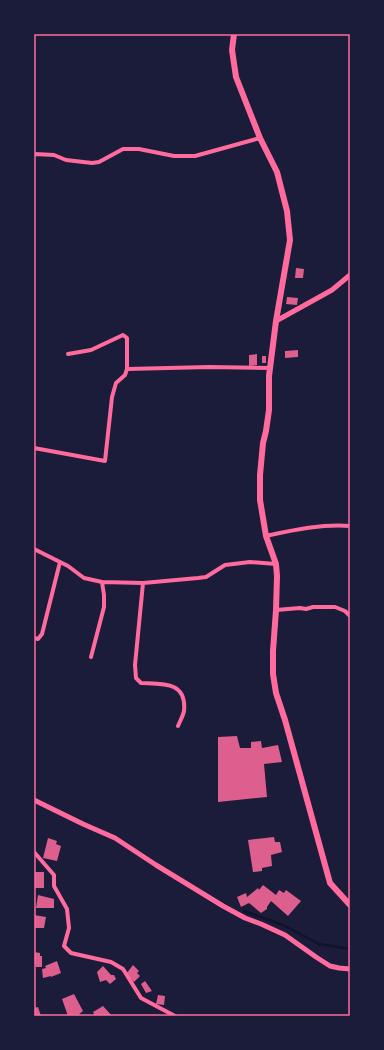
<svg xmlns="http://www.w3.org/2000/svg" width="384" height="1050" font-family="'Titillium Web',sans-serif">
  <rect width="100%" height="100%" fill="#1b1b3a"/>
  <g fill="none" stroke-linecap="round" stroke-linejoin="round">
    <path stroke="#12122b" stroke-width="2.5" d="M244 911 283 925 319 944 350 949"/>
  </g>
  <path fill="#dd5f8e" d="M296 268 304 269 303 278H295Z
    M287 297 298 298 297 305 286 304Z
    M298 350V357L285 358V351Z
    M257 354V365L249 366V355Z
    M262 356H266V363H262Z
    M237 736 240 748H251V742L261 741 262 748 278 745 282 762 264 764 267 797 218 802V737Z
    M274 837 275 842H280L282 852 271 855 272 866 262 868V871L253 872 248 840Z
    M48 838 57 841 56 844 61 846 57 861 43 858Z
    M35 872H44V888H34Z
    M263 885 276 895 279 890 284 893 286 890 301 901 288 916 271 901 267 907V909L261 913 249 903 241 907 237 897 246 893 247 897 258 888 259 890Z
    M38 895 54 899V908H36Z
    M34 915 46 917 44 928H34Z
    M34 952 40 953V956H42V967H36V965L34 964Z
    M57 961 61 973 51 977V976L43 978 42 969 46 968 45 966Z
    M133 965 139 971 137 973 140 976 134 982 126 974Z
    M103 966 111 975H114L116 979 110 984 106 980 100 982 97 972Z
    M145 981 152 991 146 993 141 984Z
    M74 994 83 1011 77 1016H68L62 999Z
    M158 995 165 996 164 1005 156 1004Z
    M103 1006 112 1016H102L101 1015 95 1016 93 1012Z
    M38 1007 41 1016H34V1008Z"/>
  <g fill="none" stroke-linecap="round" stroke-linejoin="round">
    <path stroke="#ff6b9d" stroke-width="4" d="M34 155 35 154 54 155 66 160 92 163 99 162 123 149H139L174 156H195L260 138
      M68 354 91 350 123 335 127 338V369
      M34 448 105 461 112 397 116 383 125 375 127 369 209 367 271 368
      M266 536C294 530 321 524 350 526
      M34 549 68 566 84 578 102 582 143 583 198 578 206 577 225 565 250 562 276 564
      M143 583 135 665 136 678 141 683C162 684 187 681 184 711 183 716 180 721 178 726
      M276 610 300 608 306 609 313 607H335L345 611 350 616
      M34 638 38 639 42 634 60 562
      M91 657 104 607V595L102 582
      M34 852 54 875V886L67 909 69 928 64 946 71 953 111 962 123 969 141 998 175 1016"/>
    <path stroke="#ff6b9d" stroke-width="5" d="M276 321 332 290 350 275
      M34 800 83 824 115 838 156 865 223 906 245 918 261 924 285 935 316 957 330 966 339 968 350 969"/>
    <path stroke="#ff6b9d" stroke-width="6" d="M234 34 232 50 236 77 260 138 277 172 287 211 290 240 276 321 269 376V410L266 431 263 443 260 475V500L266 536 276 564 277 576 276 610 273 651V674L276 693 285 720 330 883 350 905"/>
  </g>
  <rect width="384" height="1050" fill="none" stroke="#1b1b3a" stroke-width="70"/>
  <rect x="35" y="35" width="314" height="980" fill="none" stroke="#ff6b9d" stroke-width="1.5"/>
</svg>
